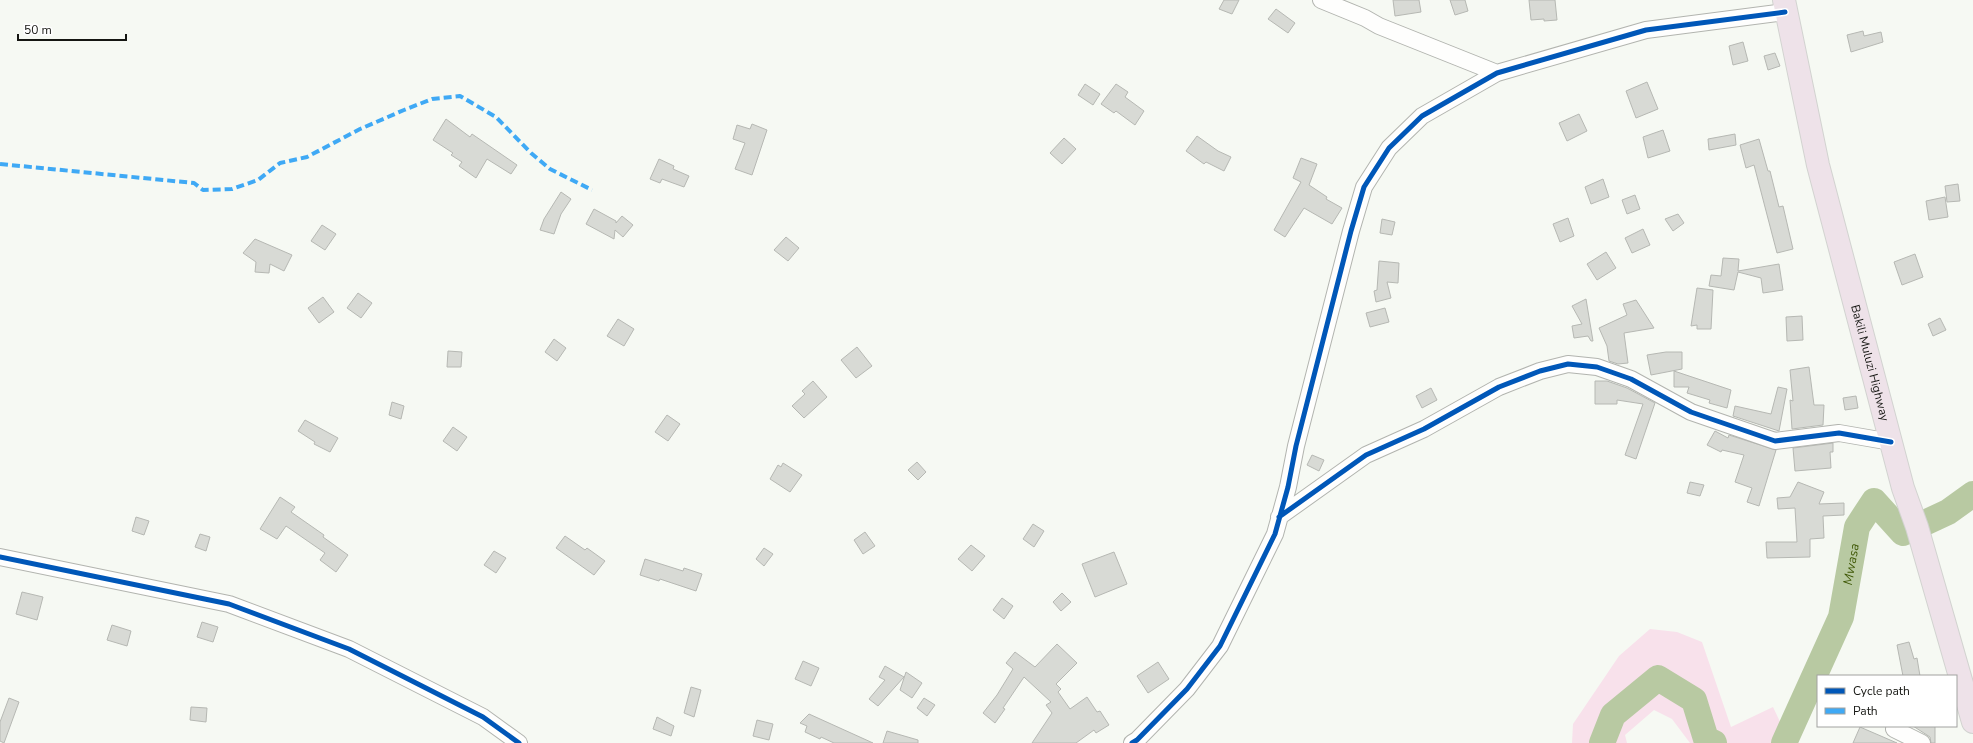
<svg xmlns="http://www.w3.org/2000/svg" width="1973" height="743" font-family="'Nunito Sans',sans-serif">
  <rect width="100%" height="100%" fill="#f6f9f3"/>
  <path fill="#f8e1eb" d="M1650 629 1677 632 1702 642 1731 727 1773 707 1790 743H1690L1672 719 1654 710 1625 735 1627 743H1572L1573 724 1619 656Z"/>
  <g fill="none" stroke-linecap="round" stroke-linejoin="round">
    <g stroke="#b8c9a2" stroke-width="26">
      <path d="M1602 743 1613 715 1658 678 1694 700 1706 739 1714 743"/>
      <path id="s1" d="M1784 743 1841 617 1857 527 1874 501 1903 533 1948 512 1973 494"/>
    </g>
  </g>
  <path fill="#d8dad5" stroke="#b6b8b3" d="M1224 0H1239L1232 14 1219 9Z
    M1393 0H1419L1421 12 1395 16Z
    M1450 0H1465L1468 11 1455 15Z
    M1529 0H1555L1557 20 1544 21V19L1531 20Z
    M1276 9 1295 23 1288 33 1268 19Z
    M1863 31 1864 36 1881 32 1883 42 1851 52 1847 35Z
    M1743 42 1748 61 1733 65 1729 46Z
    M1775 53 1780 66 1768 70 1764 56Z
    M1647 82 1658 109 1636 118 1626 91Z
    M1085 84 1100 94 1093 105 1078 95Z
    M1116 84 1128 92 1125 97 1144 111 1135 125 1116 111 1114 113 1101 104Z
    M1579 114 1587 131 1567 141 1559 123Z
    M446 119 470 137 472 134 517 165 511 174 487 159 476 178 459 166 462 162 451 155 453 153 433 140Z
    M752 124 767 130 752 175 735 169 745 143 733 139 737 125 750 129Z
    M1663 130 1670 151 1648 158 1643 137Z
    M1735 134 1736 145 1709 150 1708 139Z
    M1197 136 1218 151 1231 157 1224 171 1206 162 1204 164 1186 151Z
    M1064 138 1076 149 1062 164 1050 153Z
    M1759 139 1768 171H1770L1779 207 1783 206 1793 249 1777 253 1754 165 1746 168 1740 145Z
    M1301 158 1317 164 1309 185 1327 197 1326 199 1342 208 1332 224 1304 208 1285 237 1274 230 1301 182 1293 178Z
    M659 159 674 166 673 169 689 176 684 187 662 179 660 183 650 179Z
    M1603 179 1609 197 1591 204 1585 187Z
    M1958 184 1960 201 1947 202 1945 186Z
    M561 192 571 199 561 214 554 234 540 230 544 219Z
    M1635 195 1640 209 1627 214 1622 200Z
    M1945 197 1948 217 1929 220 1926 201Z
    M594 209 616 221V223L622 216 633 225 623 237 615 230 614 239 586 224Z
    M1678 214 1684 223 1673 231 1665 219Z
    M1568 218 1574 236 1560 242 1553 224Z
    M1382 219 1395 222 1392 235 1380 233Z
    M322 225 336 234 325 250 311 241Z
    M1643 229 1650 245 1632 253 1625 238Z
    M786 237 799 248 788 261 774 250Z
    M255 239 292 255 284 271 270 264 269 273 255 272 256 262 243 253Z
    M1606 252 1616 268 1597 280 1587 264Z
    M1915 254 1923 277 1902 285 1894 262Z
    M1723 258 1739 259 1738 271 1779 264 1783 290 1763 293 1761 278 1738 272 1734 290 1709 286 1711 275 1721 276Z
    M1379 261 1399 263 1398 283 1387 282 1391 298 1376 302 1374 291 1377 290Z
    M1697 288 1713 290 1711 329H1697V325L1691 326Z
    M358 293 372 303 361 318 347 308Z
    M323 297 334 312 319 323 308 308Z
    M1586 299 1593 341H1591L1588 336 1574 338 1572 326 1582 324 1572 306Z
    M1636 300 1654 328 1624 333 1628 363 1618 364 1609 361 1607 346 1599 328 1627 315 1623 304Z
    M1385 308 1389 322 1370 327 1366 313Z
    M1802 316 1803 340 1787 341 1786 317Z
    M1940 318 1946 330 1933 336 1928 324Z
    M618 319 634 329 624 346 607 336Z
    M554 339 566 348 557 361 545 352Z
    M857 347 872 366 856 378 841 360Z
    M448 351 462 352 461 367H447Z
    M1666 352H1682V369L1651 375 1647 355Z
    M1809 367 1814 405H1824L1823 425 1792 429 1790 400 1793 401 1790 370Z
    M1674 371 1731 390 1727 408 1709 403 1710 400 1687 393 1689 387H1674Z
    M813 381 827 397 804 418 792 406 805 394 802 391Z
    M1595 381H1607L1627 388 1655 403 1636 459 1625 455 1643 404 1617 400V404H1595Z
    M1778 387 1787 389 1779 431 1733 416 1735 406 1771 414Z
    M1431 388 1437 400 1422 408 1416 396Z
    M1856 396 1858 408 1845 410 1843 398Z
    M392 402 404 406 401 419 389 415Z
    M667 415 680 424 668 441 655 432Z
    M305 420 338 438 330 452 314 444 315 442 298 431Z
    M453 427 467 437 457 451 443 441Z
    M1715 431 1728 438 1729 435 1776 450 1759 506 1747 502 1752 488 1735 482 1744 455 1722 450 1721 452 1707 445Z
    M1833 443V452H1830L1831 468 1795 471 1793 448Z
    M1312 455 1324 460 1319 471 1307 465Z
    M917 462 926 472 918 480 908 470Z
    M783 463 802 475 790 492 770 479 778 465 781 467Z
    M1690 482 1704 485 1700 496 1687 493Z
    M1798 482 1824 492 1819 504 1844 503V515L1823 516 1824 538 1810 539V557L1767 558 1766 542H1797L1795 508 1778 509 1777 498 1790 497Z
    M280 497 295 507 291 512 324 535 323 537 348 555 336 572 320 560 325 553 286 526 277 539 260 529Z
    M136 517 149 521 144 535 132 531Z
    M1033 524 1044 531 1034 547 1023 539Z
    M865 532 875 546 863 554 854 540Z
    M200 534 210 537 206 551 195 547Z
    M565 536 585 550 587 548 605 561 594 575 556 548Z
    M971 545 985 556 972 571 958 559Z
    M764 548 773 554 764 566 756 559Z
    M494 551 506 558 496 573 484 565Z
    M1114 552 1127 584 1095 597 1082 564Z
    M645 559 683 571 684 568 702 574 696 591 660 579 659 581 640 575Z
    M22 592 43 597 37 620 16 614Z
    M1062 593 1071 602 1061 611 1053 602Z
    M1002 598 1013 606 1004 619 993 610Z
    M202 622 218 627 213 642 197 637Z
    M112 625 131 631 127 646 107 640Z
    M1909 642 1914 659 1917 658 1920 676H1903L1897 645Z
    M1057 644 1077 663 1056 684 1061 689 1058 692 1070 709 1087 697 1097 712 1100 711 1109 725 1096 733 1094 730 1076 743H1032L1052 713 1046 705 1051 702 1024 677 1003 708 1005 709 995 723 983 713 997 695 1013 669 1006 663 1015 652 1035 667Z
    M803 661 819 668 811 686 795 679Z
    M1158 662 1169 679 1148 693 1137 676Z
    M885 666 904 677 878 706 869 699 885 680 879 677Z
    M906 672 922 683 912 698 900 690Z
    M691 687 701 690 694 717 684 713Z
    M9 698 19 702 4 743 0 741V722Z
    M924 698 935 705 927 716 917 708Z
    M191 707 207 708 206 722 190 720Z
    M809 714 873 743H834L821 737 820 739 805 732 807 726 800 723Z
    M657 717 674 726 671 736 653 729Z
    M757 720 773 724 769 740 753 736Z
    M1913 726H1935V743H1931L1930 737Z
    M1860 727 1897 743H1853Z
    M887 731 918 740V743H883Z"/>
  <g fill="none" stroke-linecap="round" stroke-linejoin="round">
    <defs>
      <path id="minor" d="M1321 0 1365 18 1379 26 1497 73
        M1279 517 1366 455 1424 429 1499 387 1540 371 1568 364 1597 367 1631 379 1691 412 1775 441 1839 433 1891 442
        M0 557 229 604 349 649 483 717 519 743
        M1894 729 1922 743
        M1132 743 1137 740 1187 689 1220 646 1275 534 1288 487 1296 446 1351 231 1364 187 1389 148 1422 116 1497 73 1646 30 1785 12"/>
      <g id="highway">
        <path id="s2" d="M1784 0 1818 165 1903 488 1917 527 1973 722"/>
      </g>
    </defs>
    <use href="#minor" stroke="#b2b4af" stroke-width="18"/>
    <use href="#highway" stroke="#d2d3d0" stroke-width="24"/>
    <use href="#minor" stroke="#fefefd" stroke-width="16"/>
    <use href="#highway" stroke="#eee2e9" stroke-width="22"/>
    <path stroke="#3fa9f5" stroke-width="4" stroke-dasharray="8 4" stroke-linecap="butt" d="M0 164 194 183 203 190 232 189 258 180 280 163 307 157 360 129 404 110 432 99 460 96 496 117 531 153 550 169 592 190"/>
    <defs>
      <path id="cycleway" d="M1279 517 1366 455 1424 429 1499 387 1540 371 1568 364 1597 367 1631 379 1691 412 1775 441 1839 433 1891 442
        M0 557 229 604 349 649 483 717 519 743
        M1132 743 1137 740 1187 689 1220 646 1275 534 1288 487 1296 446 1351 231 1364 187 1389 148 1422 116 1497 73 1646 30 1785 12"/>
    </defs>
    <use href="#cycleway" stroke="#fff" stroke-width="8"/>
    <use href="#cycleway" stroke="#0057b8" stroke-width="5"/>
  </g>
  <g text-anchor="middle" stroke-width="4" stroke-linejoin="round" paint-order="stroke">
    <g font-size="12" fill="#151612" stroke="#fff">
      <text dy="4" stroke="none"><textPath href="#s2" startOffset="373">Bakili Muluzi Highway</textPath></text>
    </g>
    <g font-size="13" font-style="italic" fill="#3c5502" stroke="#fff">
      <text dy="5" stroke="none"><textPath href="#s1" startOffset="192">Mwasa</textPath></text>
    </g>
  </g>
  <rect x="1817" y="675" width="140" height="52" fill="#ffffff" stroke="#a1a2a0"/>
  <rect x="1825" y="688" width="20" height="6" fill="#0057b8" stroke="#a1a2a0"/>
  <text x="1853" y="695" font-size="12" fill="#151612">Cycle path</text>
  <rect x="1825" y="708" width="20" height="6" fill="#3fa9f5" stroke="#a1a2a0"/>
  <text x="1853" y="715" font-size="12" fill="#151612">Path</text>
  <path d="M18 34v6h108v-6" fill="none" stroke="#151612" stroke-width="2"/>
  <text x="24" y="34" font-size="12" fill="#151612" stroke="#ffffff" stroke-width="3" paint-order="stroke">50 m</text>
</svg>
